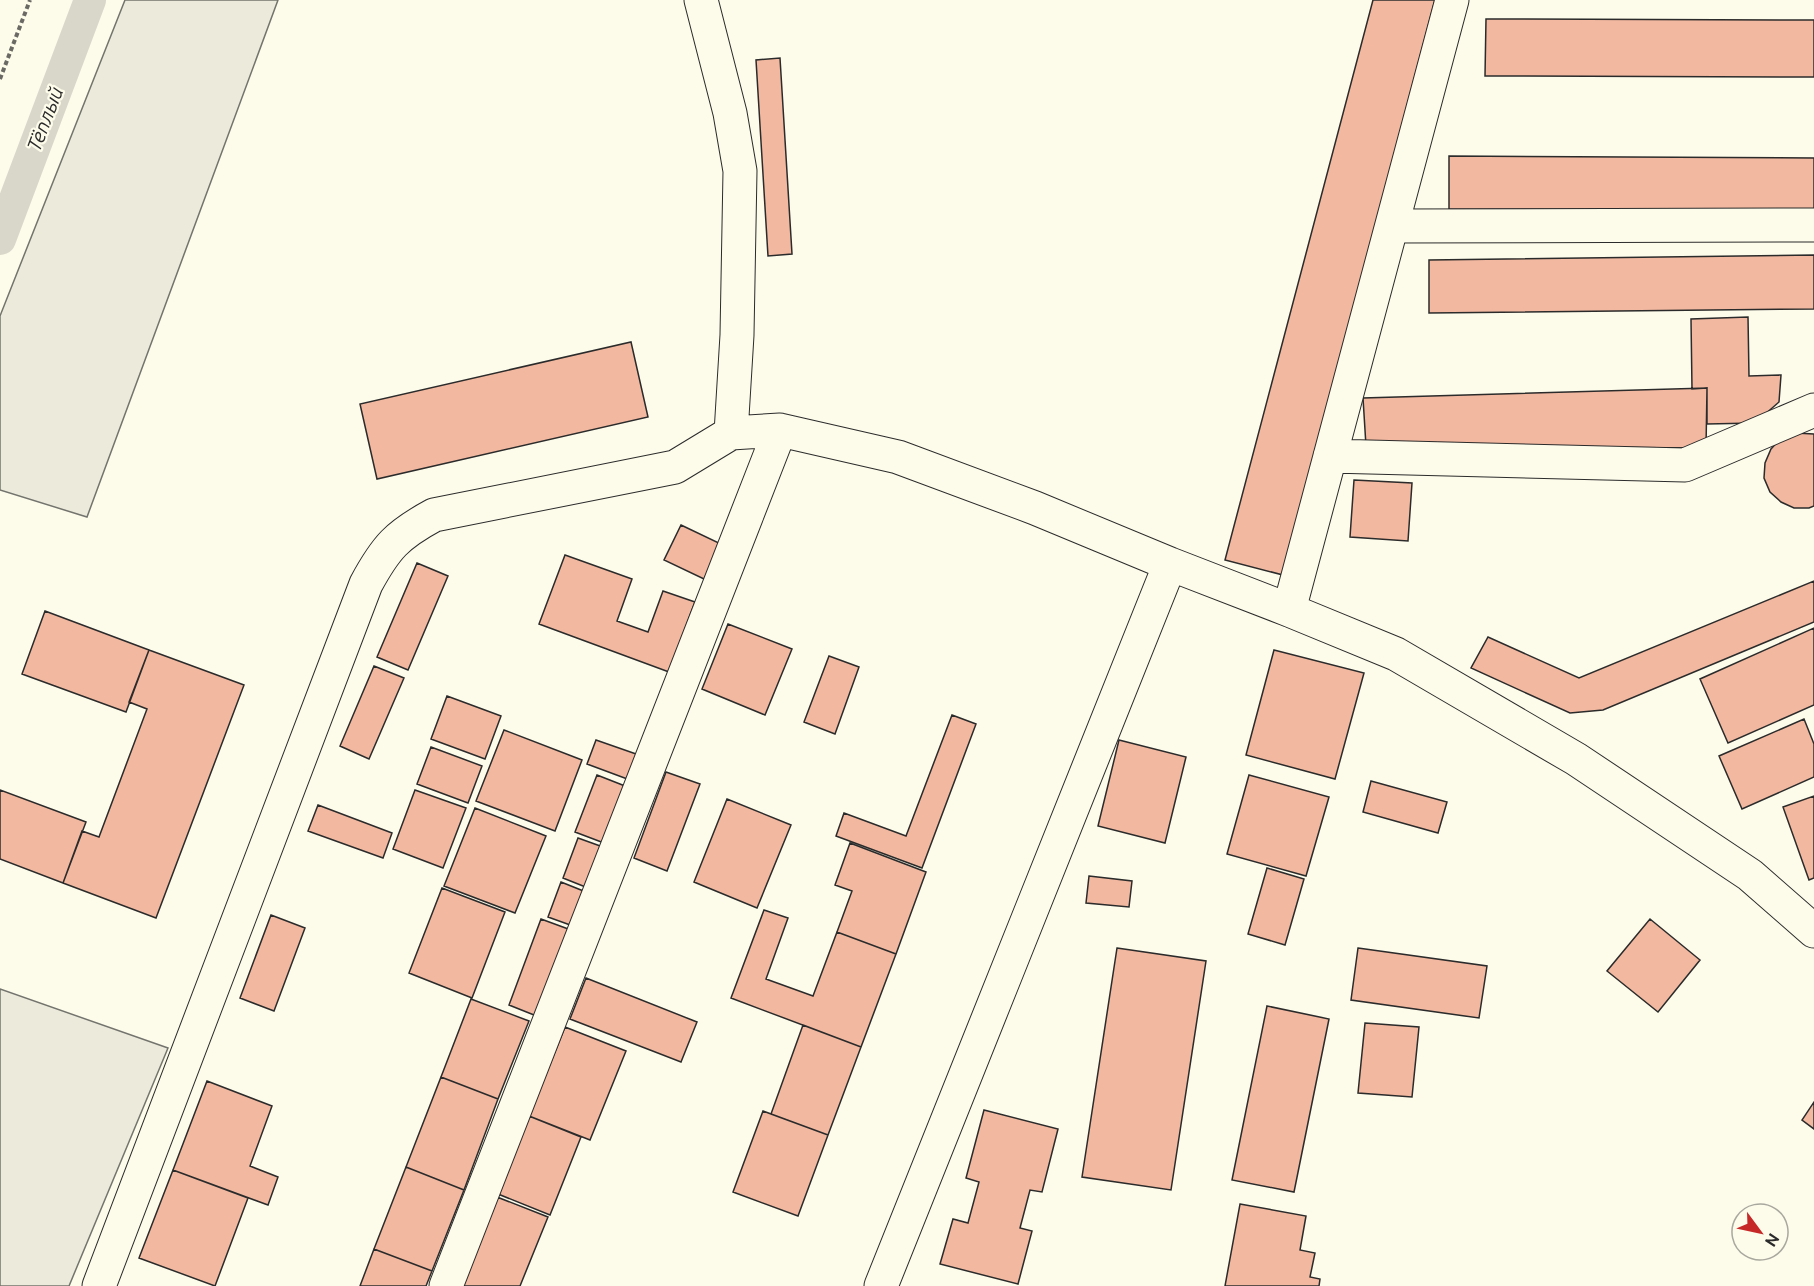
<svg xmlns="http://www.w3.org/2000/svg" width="1814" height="1286" font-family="Ubuntu,sans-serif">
  <rect width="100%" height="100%" fill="#fdfbea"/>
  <path fill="#ecebdb" stroke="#74746e" stroke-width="1.5" d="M125 0H278L87 517 0 490V316Z
    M0 989 168 1048 69 1286H0Z"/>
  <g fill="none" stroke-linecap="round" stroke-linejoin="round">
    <path stroke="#d8d7c9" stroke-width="32" d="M0 239 90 0"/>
  </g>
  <path fill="#f2b8a0" stroke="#2b2b2b" stroke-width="1.5" d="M1373 0H1435L1283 575 1225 560Z
    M1486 19 1814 20V77L1485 76Z
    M780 58 792 254 768 256 756 60Z
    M1449 156 1814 158V210L1449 209Z
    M1814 255V309L1429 313V260Z
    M1748 317 1749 376 1781 375 1779 402 1755 423 1707 424V388L1692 389 1691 319Z
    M631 342 648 417 377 479 360 404Z
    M1707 388 1706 448 1366 446 1363 398Z
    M1795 433 1814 434V506L1809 508H1794L1781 502 1770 492 1764 478 1765 463 1771 449 1781 438Z
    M1354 480 1412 483 1408 541 1350 537Z
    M681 525 721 544 704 579 664 560Z
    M565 555 632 579 617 621 648 632 663 591 695 602 669 672 539 624Z
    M417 563 448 576 408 670 377 657Z
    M1814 581V622L1603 710 1570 713 1471 668 1488 637 1579 678Z
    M45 611 149 650 126 712 22 674Z
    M728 624 792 649 765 715 702 689Z
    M1814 628V705L1728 743 1700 679Z
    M149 650 244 685 156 918 63 883 82 831 99 837 147 709 129 702Z
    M1274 650 1364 673 1335 779 1246 755Z
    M829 656 859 667 835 734 804 722Z
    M374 666 404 678 369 759 340 746Z
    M447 696 501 716 485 759 431 739Z
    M952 715 976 724 922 868 836 836 844 813 906 836Z
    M1804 719 1814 744V777L1742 809 1719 756Z
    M504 730 582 760 555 831 476 801Z
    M596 740 639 755 630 780 587 764Z
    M1119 740 1186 757 1165 843 1098 826Z
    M431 747 482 766 468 803 417 784Z
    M666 772 700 784 667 871 634 858Z
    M597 775 625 786 604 843 575 832Z
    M1249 775 1329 797 1306 876 1227 854Z
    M1371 781 1447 802 1438 833 1363 812Z
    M0 790 86 822 63 883 0 859Z
    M415 790 466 808 443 868 393 849Z
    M1814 796V878L1809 880 1783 807Z
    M727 799 791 825 757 908 694 882Z
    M318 805 392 833 383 858 308 831Z
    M475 808 546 836 515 913 444 886Z
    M578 838 603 847 588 888 563 878Z
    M850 843 926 872 896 954 837 932 852 891 835 885Z
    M1267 868 1304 879 1285 945 1248 934Z
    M1089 876 1132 881 1129 907 1086 903Z
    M561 882 586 892 573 926 548 917Z
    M442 888 505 912 472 998 409 973Z
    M764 910 788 918 766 979 813 996 837 932 896 954 861 1047 731 998Z
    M271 915 305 928 274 1011 240 998Z
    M541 919 571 930 539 1017 509 1005Z
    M1650 919 1700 960 1658 1012 1607 971Z
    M1117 948 1206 961 1171 1190 1082 1177Z
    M1358 948 1487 966 1479 1018 1351 1000Z
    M586 978 697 1022 681 1062 570 1019Z
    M471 999 529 1021 498 1099 441 1077Z
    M1267 1006 1329 1019 1294 1192 1232 1180Z
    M1365 1023 1419 1027 1412 1097 1358 1093Z
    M803 1025 861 1047 828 1135 771 1114Z
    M565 1027 626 1051 590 1140 529 1116Z
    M441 1077 498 1099 464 1190 406 1167Z
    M207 1081 272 1106 250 1166 278 1177 268 1205 173 1170Z
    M1814 1102V1129L1802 1120Z
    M984 1110 1058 1129 1042 1192 1030 1190 1020 1228 1032 1231 1018 1284 940 1264 953 1219 968 1223 979 1182 966 1178Z
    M763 1111 828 1135 798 1216 733 1192Z
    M529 1116 581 1137 550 1215 498 1194Z
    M406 1167 464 1190 432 1271 374 1249Z
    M173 1170 248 1198 215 1286 139 1258Z
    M497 1197 548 1217 520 1286H462Z
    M1240 1204 1306 1216 1300 1250 1315 1253 1310 1277 1320 1279 1319 1286H1225Z
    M374 1249 432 1271 426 1286H360Z"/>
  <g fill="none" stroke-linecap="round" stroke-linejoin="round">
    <defs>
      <path id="minor" d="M701 0 730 113 740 171 737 335 731 433 780 430 898 457 1035 508 1170 564 1289 610 1396 654 1576 759 1750 875 1814 931
        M1392 226 1814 225
        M1330 456 1685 465 1814 410
        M1289 610 1452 0
        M99 1286 366 584C386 547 397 535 434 515L675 467 731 433
        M446 1286 780 430
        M881 1286 1170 564"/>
    </defs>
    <use href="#minor" stroke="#2b2b2b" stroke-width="35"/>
    <path stroke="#6a6964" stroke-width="4" stroke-dasharray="4.5 3" stroke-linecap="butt" d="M0 79 30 0"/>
    <use href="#minor" stroke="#fdfbea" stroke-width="33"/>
  </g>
  <g text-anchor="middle" stroke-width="4.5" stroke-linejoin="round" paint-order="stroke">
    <g font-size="20" font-style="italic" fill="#2b2b2b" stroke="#fdfbea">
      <text transform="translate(45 119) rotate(-69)" y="7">Тёплый</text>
    </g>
  </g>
  <g transform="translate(1760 1232) rotate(123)"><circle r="28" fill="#fdfbea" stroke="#a9a89e" stroke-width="1.5"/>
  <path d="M0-4.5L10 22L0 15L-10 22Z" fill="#c62828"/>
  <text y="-9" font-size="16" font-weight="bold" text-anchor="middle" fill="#2b2b2b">N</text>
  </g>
</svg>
